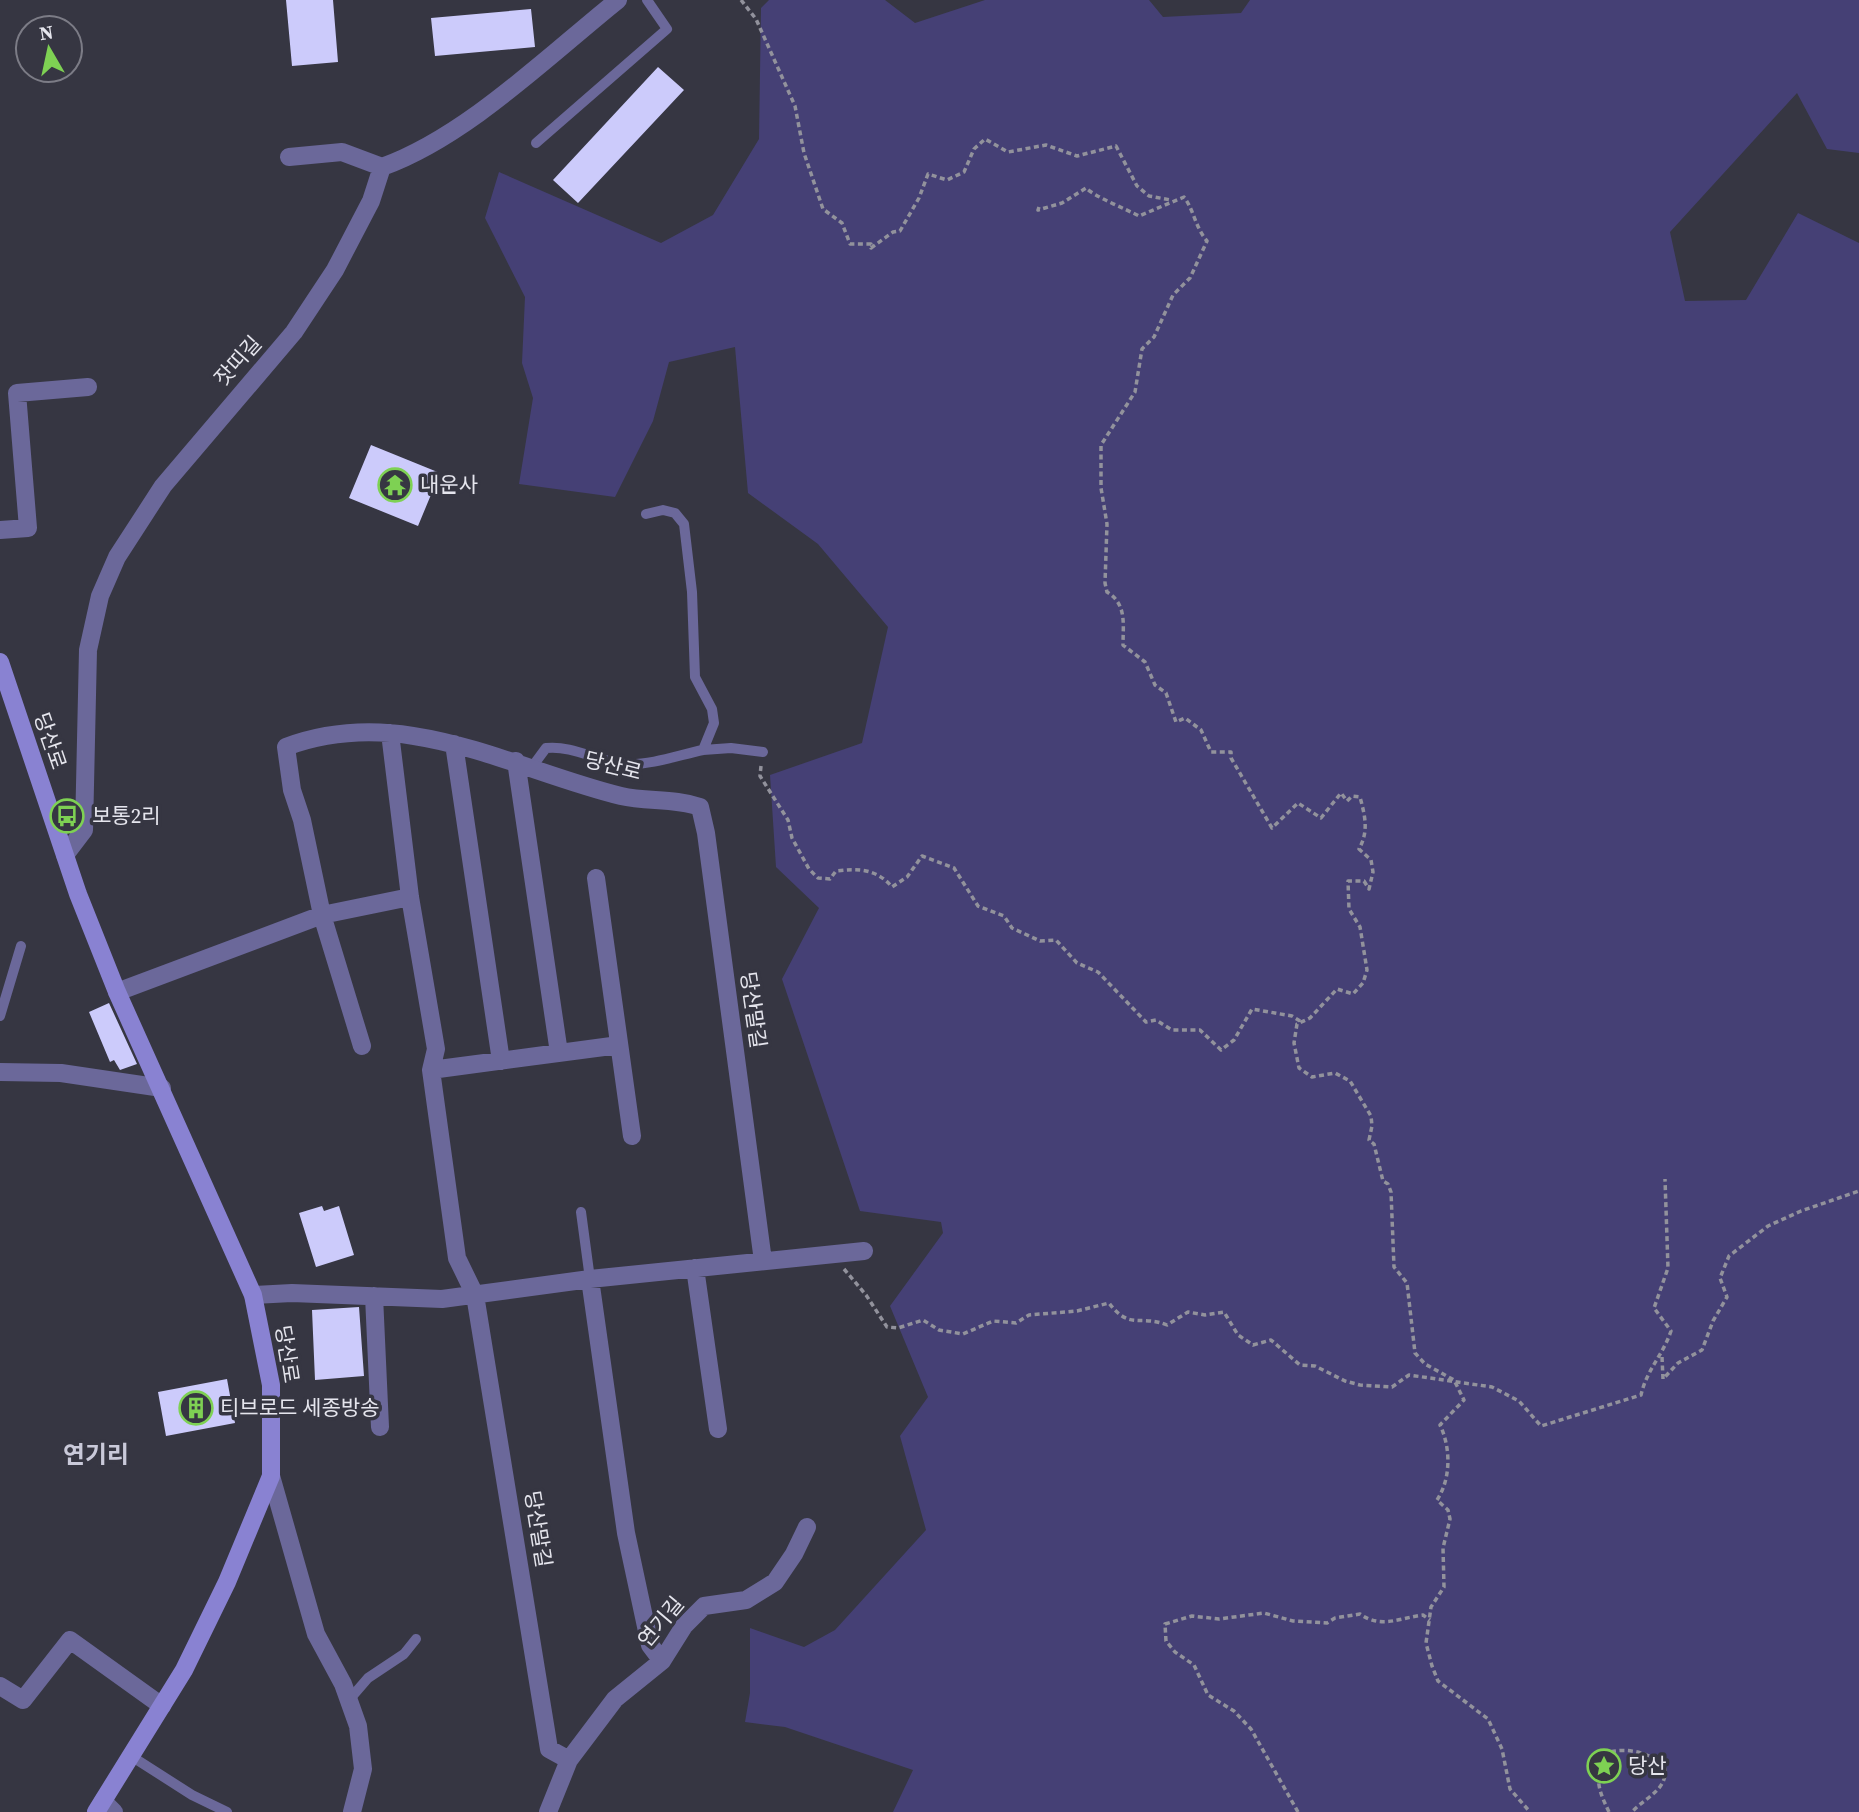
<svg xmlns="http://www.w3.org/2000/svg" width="1859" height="1812" font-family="'Source Serif 4','Noto Sans KR',serif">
  <rect width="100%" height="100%" fill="#363642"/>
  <path fill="#454075" d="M769 0H885L915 23 985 0H1149L1163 17 1241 13 1250 0H1859V153L1827 149 1797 93 1670 232 1685 301 1746 300 1798 213 1859 243V1812H893L913 1770 785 1727 745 1722 750 1693V1628L804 1647 835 1630 926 1530 900 1436 928 1397 890 1306 943 1233 941 1222 860 1211 782 979 819 908 776 867 770 775 862 743 888 627 818 544 748 493 735 347 669 362 653 421 615 497 519 484 533 398 522 363 525 297 485 218 499 172 661 243 713 215 759 139 761 8Z"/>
  <path fill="#cccbfb" d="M286 0H333L338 62 292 66Z
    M531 9 535 47 435 56 431 18Z
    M658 67 684 90 578 203 553 180Z
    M371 445 440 473 418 526 349 498Z
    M109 1003 137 1064 120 1070 114 1060 110 1062 89 1012Z
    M322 1206 324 1211 339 1206 354 1255 316 1267 299 1213Z
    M359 1307 364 1376 315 1380 312 1310Z
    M227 1379 235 1423 166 1436 158 1392Z"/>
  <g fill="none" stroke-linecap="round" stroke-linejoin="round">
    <path stroke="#92929c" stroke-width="3.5" stroke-dasharray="5 3.5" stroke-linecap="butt" d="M741 0 756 19 795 106 804 153 823 209 842 223 850 244H871V248L893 232 900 231 919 198 928 174 947 180 964 172 974 149 985 139 1008 152 1046 145 1077 156 1116 146 1137 186 1149 196 1171 200
      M1039 207 1038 210 1062 203 1086 188C1095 197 1126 209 1139 216L1184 197C1194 210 1195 227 1207 241L1190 278 1173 295 1154 337 1142 349 1135 392 1101 445V488L1107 524 1105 583 1107 592C1127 604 1123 624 1123 645L1145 662 1155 685 1166 693 1176 722 1185 718 1201 730 1211 752H1231V758L1272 828 1298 803 1321 818 1341 793 1347 801 1352 796 1360 797C1365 816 1369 831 1359 849L1371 860 1373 872 1369 889 1364 881H1348L1349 909 1360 927 1367 970 1363 983 1353 994 1337 989 1310 1018 1297 1024 1294 1043 1299 1068 1312 1077 1335 1073 1350 1081 1371 1116 1372 1126 1369 1140 1374 1144 1383 1181 1388 1184 1391 1192 1394 1267 1407 1283 1415 1353 1425 1364 1454 1380 1464 1400 1440 1425C1451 1448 1451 1479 1437 1500L1448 1510 1450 1519 1443 1548 1444 1587 1431 1607 1426 1643 1432 1666 1438 1681 1488 1719 1502 1749 1510 1789 1530 1812
      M761 766 760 776 788 820 792 838 809 869 818 878 830 879 836 871C859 868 877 869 892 887L907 877 922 856 954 868 978 906 1004 916 1012 928 1040 941 1056 940 1077 963 1098 972 1146 1022 1156 1020 1172 1030H1200L1221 1050 1234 1040 1252 1009 1292 1016 1300 1021
      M844 1269 866 1295 887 1327 898 1328 923 1320 939 1330 963 1334 993 1321 1016 1323 1029 1315 1077 1311 1109 1303C1130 1331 1140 1314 1167 1325L1188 1312 1205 1315 1224 1312 1238 1335 1253 1345 1271 1340 1300 1365 1315 1366 1345 1381 1360 1385 1392 1387 1409 1375 1492 1387 1519 1401 1541 1426 1641 1395C1647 1369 1662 1357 1671 1331L1654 1308 1668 1268 1665 1179
      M1662 1357 1663 1379 1678 1363 1702 1350 1713 1321 1727 1297 1720 1278 1729 1256 1768 1226 1801 1211 1859 1191
      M1298 1812 1251 1729 1234 1711 1208 1695 1194 1665 1175 1652 1166 1641 1165 1624 1192 1616 1219 1619 1264 1613 1293 1621 1327 1623 1335 1618 1360 1614C1381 1629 1399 1618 1423 1615L1430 1620
      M1609 1812C1598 1789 1594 1778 1605 1753 1628 1747 1645 1752 1664 1764 1671 1789 1645 1797 1632 1812"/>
    <path stroke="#6b689a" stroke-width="10" d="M536 143 667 29 647 0
      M703 750 731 748 763 752
      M532 767 546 748C575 745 599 763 627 764 652 765 679 755 703 750L714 723 712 709 695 677 692 592 684 524 675 513 663 510 646 514
      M0 1016 21 946
      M581 1212 590 1279
      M349 1700 368 1678 404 1654 416 1639
      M131 1756 192 1795 227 1812"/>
    <path stroke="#6b689a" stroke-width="18" d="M289 157 342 152 382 167
      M0 530 28 528 17 393 88 387
      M390 733 410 897 436 1049 431 1070 457 1258 475 1295 549 1749 569 1760
      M454 744 501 1061
      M516 761 559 1053
      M65 855 84 830 88 650 100 596 117 557 163 486 294 332 335 270 371 201 382 167C466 137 548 56 618 0
      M596 878 632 1136
      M117 992 322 915 410 897
      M362 1046 322 915 302 820 292 790 286 747C403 703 511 769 621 796 647 802 674 798 700 807L706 833 763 1261
      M431 1070 619 1045
      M0 1072 61 1073 162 1088
      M695 1268 718 1429
      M590 1279 626 1533 650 1645 662 1661
      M253 1295 292 1293 442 1299 590 1279 864 1251
      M374 1296 380 1427
      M271 1476 316 1634 343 1684 358 1726 363 1769 352 1812
      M0 1686 23 1700 70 1640 162 1706
      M103 1801 114 1812
      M548 1812 569 1760 615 1699 662 1661 684 1626 704 1606 746 1600 775 1582 794 1554 807 1527"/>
    <path stroke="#8982d2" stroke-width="18" d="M0 662 78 894 117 992 253 1295 271 1385V1476L227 1582 184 1670 96 1812"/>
  </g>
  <defs>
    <symbol id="temple-ring" viewBox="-11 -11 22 22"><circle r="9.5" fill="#363642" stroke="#7ed153" stroke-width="1.5"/><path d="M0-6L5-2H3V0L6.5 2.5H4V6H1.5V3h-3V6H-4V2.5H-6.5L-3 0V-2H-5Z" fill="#7ed153"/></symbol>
    <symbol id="bus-ring" viewBox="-11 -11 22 22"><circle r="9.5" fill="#363642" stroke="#7ed153" stroke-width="1.5"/><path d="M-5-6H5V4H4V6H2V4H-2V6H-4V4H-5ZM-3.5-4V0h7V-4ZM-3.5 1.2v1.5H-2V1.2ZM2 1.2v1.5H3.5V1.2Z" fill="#7ed153"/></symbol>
    <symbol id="building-ring" viewBox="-11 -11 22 22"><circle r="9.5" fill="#363642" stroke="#7ed153" stroke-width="1.5"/><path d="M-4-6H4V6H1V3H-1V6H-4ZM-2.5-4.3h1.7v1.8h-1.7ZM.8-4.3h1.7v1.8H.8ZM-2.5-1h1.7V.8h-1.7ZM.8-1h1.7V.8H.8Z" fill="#7ed153"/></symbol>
    <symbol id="sight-ring" viewBox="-11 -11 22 22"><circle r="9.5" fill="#363642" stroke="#7ed153" stroke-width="1.5"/><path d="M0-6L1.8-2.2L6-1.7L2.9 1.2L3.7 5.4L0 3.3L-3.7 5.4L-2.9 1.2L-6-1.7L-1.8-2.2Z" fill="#7ed153"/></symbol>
  </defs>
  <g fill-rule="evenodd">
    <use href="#temple-ring" x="376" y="466" width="38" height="38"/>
    <use href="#bus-ring" x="48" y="797" width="38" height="38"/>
    <use href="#building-ring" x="177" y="1389" width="38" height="38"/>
    <use href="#sight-ring" x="1585" y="1747" width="38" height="38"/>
  </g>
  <g text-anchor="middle" stroke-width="7" stroke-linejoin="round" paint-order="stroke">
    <g font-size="21" fill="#e5e5ed" stroke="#363642">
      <text transform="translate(238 361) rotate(-48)" y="7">잣띠길</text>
      <text transform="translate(50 741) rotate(71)" y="7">당산로</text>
      <text transform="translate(613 766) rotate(14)" y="7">당산로</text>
      <text transform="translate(753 1010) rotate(82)" y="7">당산말길</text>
      <text transform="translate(287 1354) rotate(81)" y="7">당산로</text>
      <text transform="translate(538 1529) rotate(81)" y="7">당산말길</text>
      <text transform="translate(661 1622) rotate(-50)" y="7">연기길</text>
    </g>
    <g font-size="21" fill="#e5e5ed" stroke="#363642" text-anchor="start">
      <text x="420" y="492">내운사</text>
      <text x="92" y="823">보통2리</text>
      <text x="220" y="1415">티브로드 세종방송</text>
      <text x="1628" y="1773">당산</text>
    </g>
    <g font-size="24" font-weight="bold" fill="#c9c9d9" stroke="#363642">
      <text x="96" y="1463">연기리</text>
    </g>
  </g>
  <g transform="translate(49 49) rotate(351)"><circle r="33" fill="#363642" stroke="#7c7c86" stroke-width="2"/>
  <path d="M0-5L12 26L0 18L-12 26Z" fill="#7ed153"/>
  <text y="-10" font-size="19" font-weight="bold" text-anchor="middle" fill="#e5e5ed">N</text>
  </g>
</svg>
